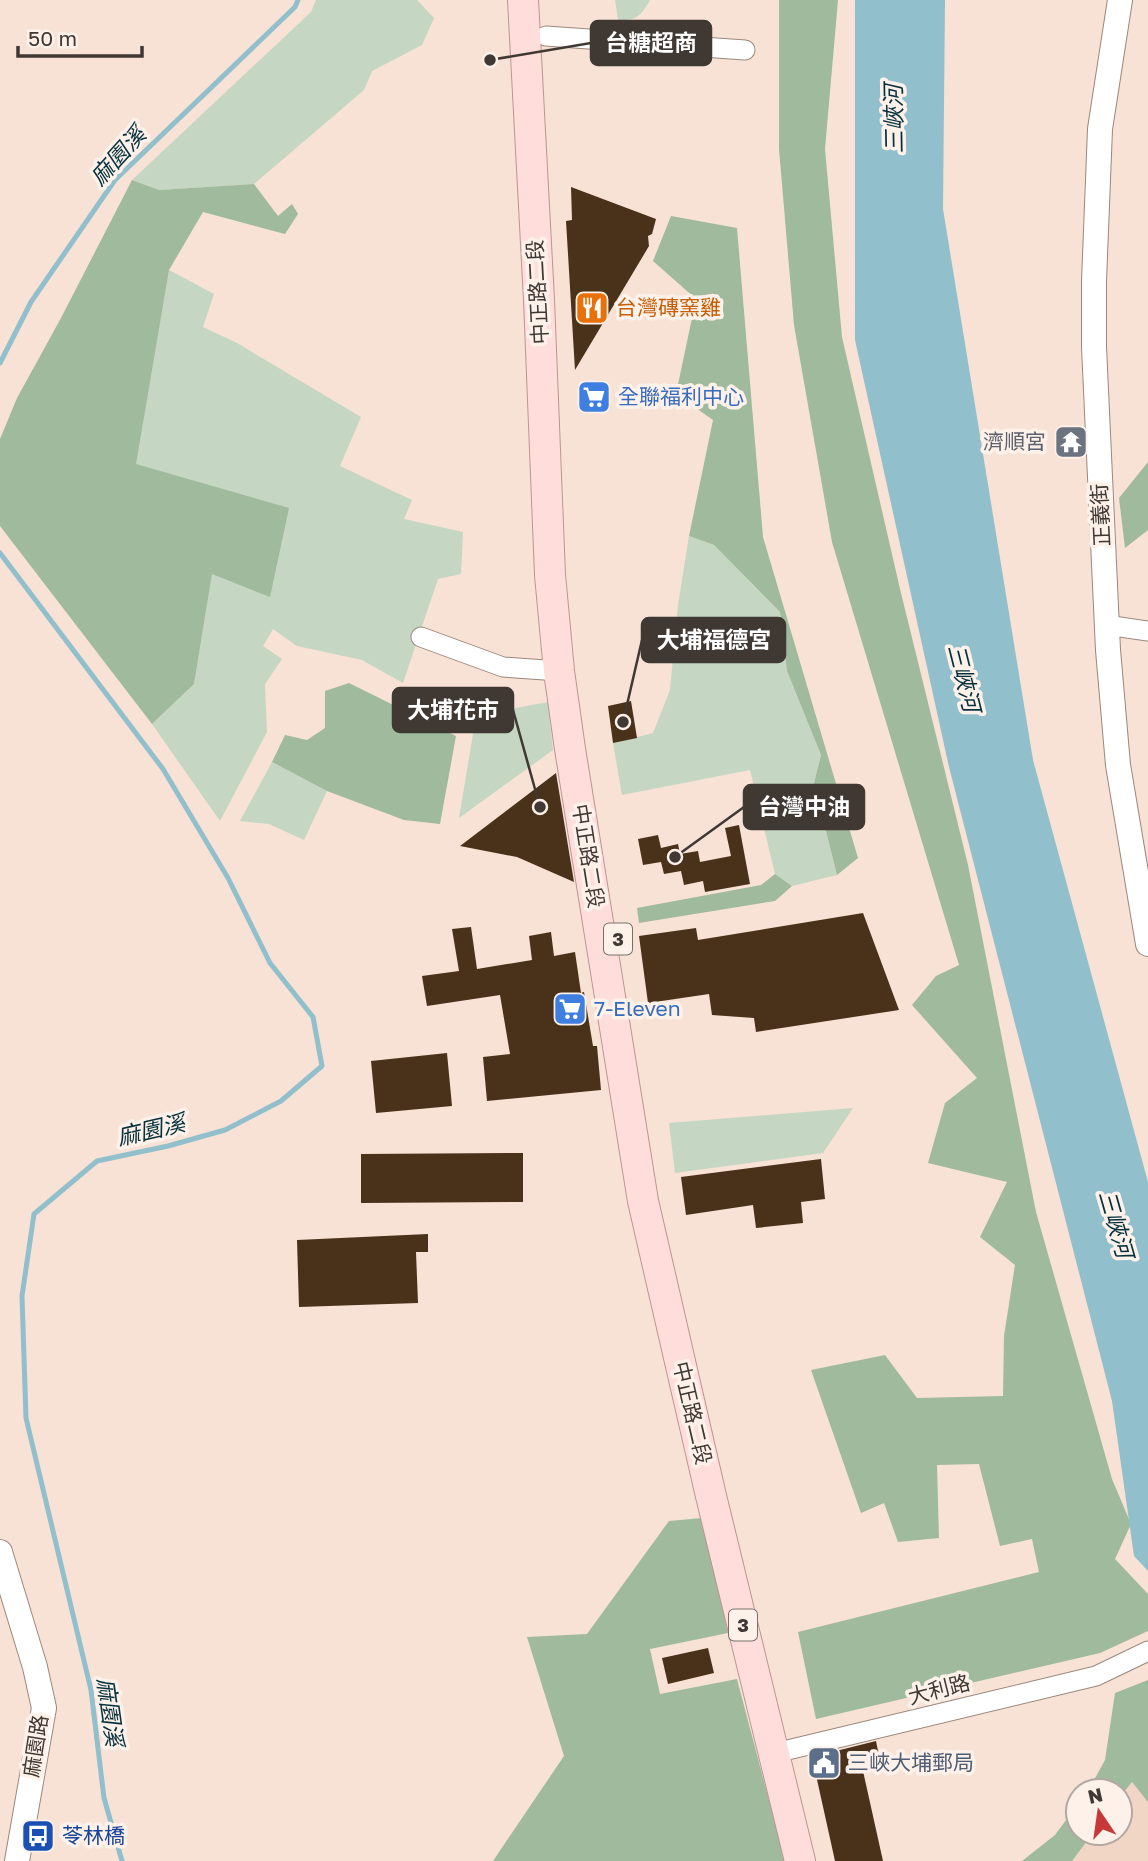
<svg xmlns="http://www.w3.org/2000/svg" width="1148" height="1861" font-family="'Golos Text','Noto Sans TC',sans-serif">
  <rect width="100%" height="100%" fill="#f7e2d5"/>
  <path fill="#f1d6c5" d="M1132 1782 1148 1802V1861H1072L1093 1833H1120V1797Z"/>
  <path fill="#c5d6c3" d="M316 0H417L434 18 422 45 372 71 364 90 254 184 159 190 132 180 311 12Z
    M615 0H650C641 16 636 21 618 20Z
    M169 270 214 294 203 327 237 343 361 417 340 466 412 500 404 519 463 532 461 574 438 579 403 683 362 660 297 646 273 629 263 646 282 659 265 684 267 732 220 821 152 724 194 684 212 573 270 596 135 464Z
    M689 536 714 545 780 612 787 671 821 755 814 783 837 875 792 886 775 874 750 770 622 795 613 743 653 733 670 690 678 605Z
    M548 702 553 750 459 818 475 722 504 725 510 709Z
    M272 762 327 791 304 840 269 824 240 821Z
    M853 1108 823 1153 675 1173 669 1123Z"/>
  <path fill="#9fba9c" d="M779 0H838L825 149 842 337 900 589 968 865 1036 1212 1112 1479 1131 1524 1115 1559 1148 1594V1631L1100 1653 816 1719 798 1632 1039 1572 1032 1539 1000 1546 979 1464 937 1465 939 1538 898 1542 884 1503 861 1513 811 1370 885 1355 917 1398 1003 1396 1004 1336 1015 1265 980 1237 1007 1182 928 1163 945 1103 977 1078 912 1005 936 976 959 965 832 542 794 325 779 149Z
    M132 180 159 190 254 184 278 216 292 204 298 214 285 234 203 212 169 270 136 464 289 508 270 597 212 574 194 684 152 724 0 526V439L17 398 61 318Z
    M671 216 737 228 763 537 858 858 837 875 814 783 821 755 787 671 780 612 714 545 689 536 713 420 676 394 696 299 653 261Z
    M1148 462V530L1125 548 1119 498Z
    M349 683 456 736 440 824 404 820 327 791 272 762 285 735 307 740 325 728V691Z
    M775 874 792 886 775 901 639 923 637 908 761 885Z
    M702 1518 728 1633 650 1649 660 1694 737 1679 785 1861H493L564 1756 527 1637 587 1634 669 1521Z
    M1148 1680V1802L1132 1782 1120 1797V1791H1088L1105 1760 1115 1693Z
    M1078 1804V1833H1093L1072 1861H1022L1055 1835Z"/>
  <path fill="#91bfcc" d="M855 0H945L943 209 1033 760 1148 1182V1571L1134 1556 1112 1401 949 767 855 340Z"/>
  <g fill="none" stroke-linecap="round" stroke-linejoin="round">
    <path stroke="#91bfcc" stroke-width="5" d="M0 363 31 302 115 180 295 7 298 0
      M0 553 163 769 228 878 270 963 313 1017 322 1066 281 1101 225 1130 168 1146 97 1161 34 1214 22 1296 26 1418 91 1690 104 1798 122 1861"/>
  </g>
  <path fill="#4a3119" d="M571 187 656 219 652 234 648 236 649 246 575 370 566 221 572 220Z
    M631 701 637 738 613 743 608 706Z
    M556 773 574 882 517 857 460 846Z
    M739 825 750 884 705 892 703 881 684 885 681 871 664 874 661 862 643 865 638 839 658 835 661 848 678 844 680 854 698 851 700 862 731 856 725 828Z
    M863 913 899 1010 756 1032 754 1018 712 1015 709 994 648 1003 639 936 696 928 698 940Z
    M471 927 477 969 532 960 529 936 551 932 554 956 575 952 581 993 584 992 593 1046H597L601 1090 487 1101 483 1057 510 1054 500 995 427 1006 422 976 459 971 452 929Z
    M447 1053 452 1106 376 1113 371 1061Z
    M523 1153V1202L361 1203V1154Z
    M821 1159 825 1199 801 1202 803 1223 756 1228 753 1205 686 1215 681 1177Z
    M428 1234V1252H416L418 1303 299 1307 297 1240Z
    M708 1648 714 1673 668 1684 662 1658Z
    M876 1741 881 1766 863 1771 883 1861H835L812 1757Z"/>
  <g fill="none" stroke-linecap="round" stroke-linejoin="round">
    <defs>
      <path id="minor" d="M546 36 745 50
        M1106 625 1148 631
        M421 637 503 667 559 671
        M775 1753 1096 1676 1148 1651"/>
      <path id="tertiary" d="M1120 0 1100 129 1094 281V347L1108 650 1118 765 1148 944
        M0 1552 35 1667 44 1708 17 1861"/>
      <path id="primary" d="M523 0 539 300 550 575 559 671 570 749 643 1201 711 1496 800 1861"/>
    </defs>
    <use href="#minor" stroke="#9b887c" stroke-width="21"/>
    <use href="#tertiary" stroke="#9b887c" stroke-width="26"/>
    <use href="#primary" stroke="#bc9591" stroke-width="32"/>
    <use href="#minor" stroke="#fff" stroke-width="19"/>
    <use href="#tertiary" stroke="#fff" stroke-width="24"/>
    <use href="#primary" stroke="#ffdddb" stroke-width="30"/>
  </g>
  <defs>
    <symbol id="restaurant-square" viewBox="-11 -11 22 22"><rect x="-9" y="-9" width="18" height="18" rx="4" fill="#e8710a" stroke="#fef1ea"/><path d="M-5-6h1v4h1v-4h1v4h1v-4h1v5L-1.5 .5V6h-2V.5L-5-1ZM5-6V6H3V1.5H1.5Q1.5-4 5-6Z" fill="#fff"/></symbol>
    <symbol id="supermarket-square" viewBox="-11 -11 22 22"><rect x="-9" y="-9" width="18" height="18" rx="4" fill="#3f7fe0" stroke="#fef1ea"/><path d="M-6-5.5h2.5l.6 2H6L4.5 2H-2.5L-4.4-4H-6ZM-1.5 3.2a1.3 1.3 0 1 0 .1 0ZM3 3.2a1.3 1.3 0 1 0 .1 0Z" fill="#fff"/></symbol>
    <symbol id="temple-square" viewBox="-11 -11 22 22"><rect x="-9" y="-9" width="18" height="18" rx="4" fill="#6b7280" stroke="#fef1ea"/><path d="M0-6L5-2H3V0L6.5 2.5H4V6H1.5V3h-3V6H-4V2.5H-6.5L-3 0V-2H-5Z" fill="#fff"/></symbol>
    <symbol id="civic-square" viewBox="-11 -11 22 22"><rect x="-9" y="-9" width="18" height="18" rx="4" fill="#5c6f8a" stroke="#fef1ea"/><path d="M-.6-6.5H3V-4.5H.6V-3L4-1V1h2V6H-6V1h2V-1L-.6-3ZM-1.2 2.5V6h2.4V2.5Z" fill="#fff"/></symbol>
    <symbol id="bus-square" viewBox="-11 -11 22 22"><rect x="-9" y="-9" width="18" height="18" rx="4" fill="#1a4fb4" stroke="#fef1ea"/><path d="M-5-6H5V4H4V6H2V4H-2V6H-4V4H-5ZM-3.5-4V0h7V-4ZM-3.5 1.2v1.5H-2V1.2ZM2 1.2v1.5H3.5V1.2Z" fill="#fff"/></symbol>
  </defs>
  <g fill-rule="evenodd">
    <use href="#restaurant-square" x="573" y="289" width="38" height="38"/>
    <use href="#supermarket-square" x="575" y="378" width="38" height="38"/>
    <use href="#temple-square" x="1052" y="423" width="38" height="38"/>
    <use href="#supermarket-square" x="551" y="990" width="38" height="38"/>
    <use href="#civic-square" x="805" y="1744" width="38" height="38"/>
    <use href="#bus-square" x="19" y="1817" width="38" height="38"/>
  </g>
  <g text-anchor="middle" stroke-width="7" stroke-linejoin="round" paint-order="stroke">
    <g fill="#fef1ea" stroke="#79706a" stroke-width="2">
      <rect x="604" y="923.5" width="28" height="31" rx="5"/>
      <rect x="729" y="1609.5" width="28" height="31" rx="5"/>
    </g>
    <g font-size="19" font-weight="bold" fill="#403833">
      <text x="618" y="946">3</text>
      <text x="743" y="1632">3</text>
    </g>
    <g font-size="21" fill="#403833" stroke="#fef1ea">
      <text transform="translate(538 292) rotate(-93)" y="7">中正路二段</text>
      <text transform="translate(1101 515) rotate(-93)" y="7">正義街</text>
      <text transform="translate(588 856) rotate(81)" y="7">中正路二段</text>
      <text transform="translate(692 1413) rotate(77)" y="7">中正路二段</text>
      <text transform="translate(939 1690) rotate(-14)" y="7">大利路</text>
      <text transform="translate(36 1746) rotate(-81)" y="7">麻園路</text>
    </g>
    <g font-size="21" fill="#c56008" stroke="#fef1ea" text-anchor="start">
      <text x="616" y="315">台灣磚窯雞</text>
    </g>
    <g font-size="21" fill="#366cbe" stroke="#fef1ea" text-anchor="start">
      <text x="618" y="404">全聯福利中心</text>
      <text x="594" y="1016">7-Eleven</text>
    </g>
    <g font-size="21" fill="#5b616d" stroke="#fef1ea" text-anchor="end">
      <text x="1046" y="449">濟順宮</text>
    </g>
    <g font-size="21" fill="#4e5e75" stroke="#fef1ea" text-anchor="start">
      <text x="848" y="1770">三峽大埔郵局</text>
    </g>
    <g font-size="21" fill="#164399" stroke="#fef1ea" text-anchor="start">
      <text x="62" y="1843">苓林橋</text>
    </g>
    <g font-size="23" font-style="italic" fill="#04313c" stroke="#fef1ea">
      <text transform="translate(894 119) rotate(-91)" y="8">三峽河</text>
      <text transform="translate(118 156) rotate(-48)" y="8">麻園溪</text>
      <text transform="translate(964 678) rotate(76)" y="8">三峽河</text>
      <text transform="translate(151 1130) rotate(-13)" y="8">麻園溪</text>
      <text transform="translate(1116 1224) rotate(74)" y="8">三峽河</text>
      <text transform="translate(110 1712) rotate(82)" y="8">麻園溪</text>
    </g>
  </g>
  <path fill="none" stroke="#403833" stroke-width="2.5" d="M490 60L591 43M623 722L642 640M540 807L513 710M675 857L744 807"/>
  <g fill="#403833" stroke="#fef1ea" stroke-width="2.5">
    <circle cx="490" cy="60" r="7"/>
    <circle cx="623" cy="722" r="7"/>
    <circle cx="540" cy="807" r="7"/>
    <circle cx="675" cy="857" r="7"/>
  </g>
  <g fill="#403833" stroke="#403833" stroke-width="2.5">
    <rect x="591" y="21" width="120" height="44" rx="7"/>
    <rect x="642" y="618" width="143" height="44" rx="7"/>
    <rect x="393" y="688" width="120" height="44" rx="7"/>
    <rect x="744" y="785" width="120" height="44" rx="7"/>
  </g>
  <g font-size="23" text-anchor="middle" font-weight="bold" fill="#fff">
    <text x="651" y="51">台糖超商</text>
    <text x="714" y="648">大埔福德宮</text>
    <text x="453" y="718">大埔花市</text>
    <text x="804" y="815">台灣中油</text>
  </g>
  <g transform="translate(1099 1812) rotate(347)"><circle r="33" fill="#fef1ea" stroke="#b2a7a1" stroke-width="2"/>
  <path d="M0-5L12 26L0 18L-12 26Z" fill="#c73839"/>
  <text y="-10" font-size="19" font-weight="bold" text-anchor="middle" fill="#403833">N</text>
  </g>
  <path d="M18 46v10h124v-10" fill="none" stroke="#403833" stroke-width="3.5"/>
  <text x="28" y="46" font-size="21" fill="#403833" stroke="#fef1ea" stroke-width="5" paint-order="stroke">50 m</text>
</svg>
